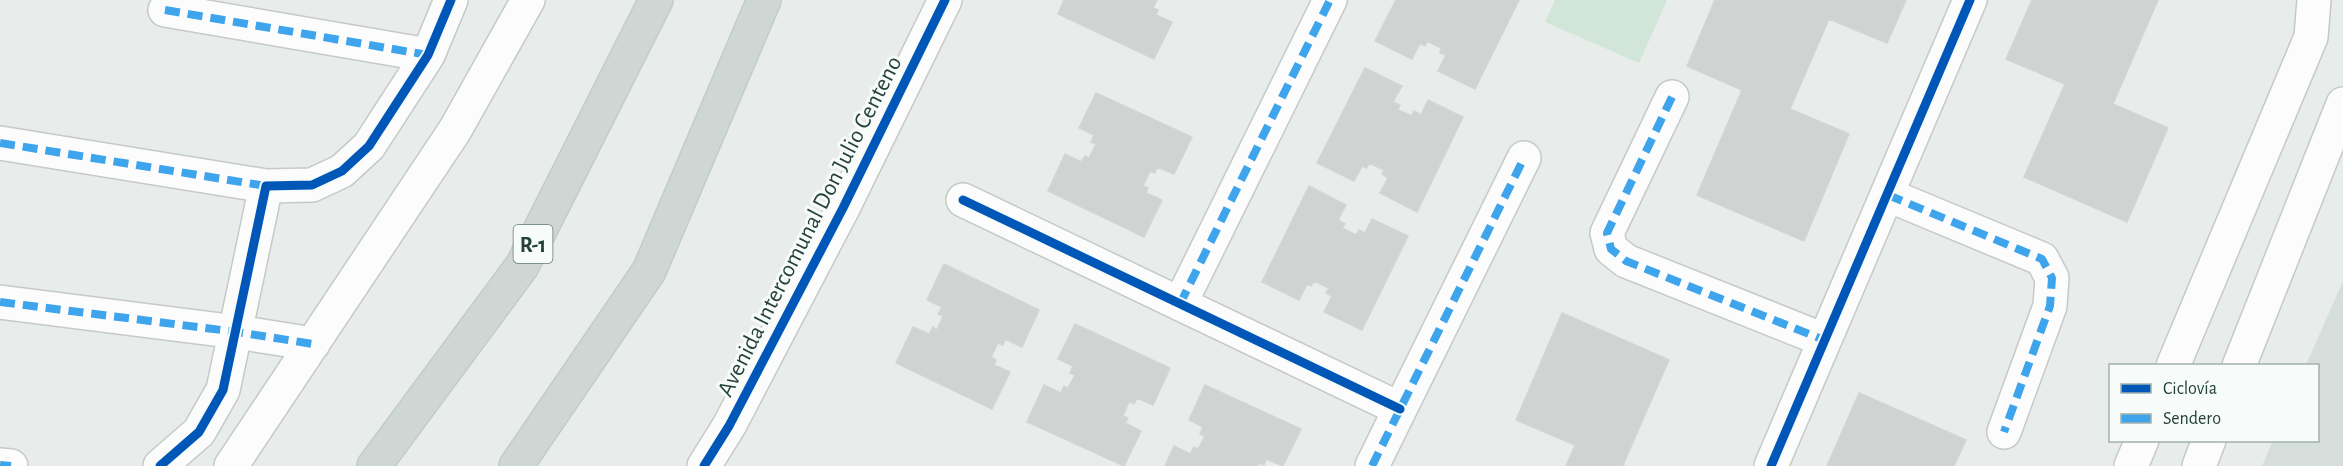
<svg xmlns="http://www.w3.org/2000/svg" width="2343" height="466" font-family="'Alegreya Sans',sans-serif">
  <rect width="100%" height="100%" fill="#e8edeb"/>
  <path fill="#d6dedb" d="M2343 281V466H2262L2273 441 2318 440V366L2306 365Z"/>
  <path fill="#d1e6d8" d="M1555 0H1667L1639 63 1545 22Z"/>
  <path fill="#cfd4d2" stroke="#d1d6d4" stroke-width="1.5" d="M1064 0H1157L1153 8 1158 10 1156 15 1172 22 1154 59 1058 14Z
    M1396 0H1519L1475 89 1438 71 1446 55 1440 53 1441 48 1427 41 1425 46 1420 43 1412 59 1375 41Z
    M1715 0H1906L1887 43 1829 19 1790 109 1849 134 1804 241 1697 195 1742 90 1687 66Z
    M2032 0H2158L2113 104 2168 128 2127 222 2024 177 2065 84 2006 59Z
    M1365 68 1402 86 1393 102 1400 105 1398 110 1412 116 1414 111 1421 115 1428 100 1463 117 1417 212 1380 193 1388 178 1382 174 1384 170 1369 163 1367 168 1362 166 1354 181 1317 163Z
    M1096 93 1192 137 1174 174 1157 167 1155 173 1150 171 1143 186 1148 188 1146 193 1162 200 1144 237 1048 191 1065 154 1081 162 1085 156 1089 158 1096 144 1091 142 1094 135 1079 128Z
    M1309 186 1346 205 1338 220 1345 224 1342 228 1356 235 1359 230 1365 233 1372 219 1408 236 1362 330 1324 312 1332 296 1326 293 1329 288 1314 281 1311 286 1307 284 1299 300 1262 282Z
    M944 264 1039 310 1022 347 1005 339 1003 345 998 343 991 357 996 360 994 365 1010 372 992 409 896 363 913 327 929 334 933 327 937 330 943 316 938 314 942 307 927 300Z
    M1562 313 1669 360 1623 465 1625 466H1566L1575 445 1516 420Z
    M1075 324 1170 368 1153 405 1137 398 1134 404 1129 401 1123 416 1128 418 1125 423 1141 431 1124 466 1027 422 1044 385 1061 393 1064 386 1068 388 1075 375 1070 373 1073 366 1058 359Z
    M1205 385 1301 429 1283 466 1266 459 1264 465 1259 463 1258 466H1165L1174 446 1190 454 1194 447 1198 449 1205 436 1200 434 1203 427 1189 420Z
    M1859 393 1966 440 1954 466H1827Z"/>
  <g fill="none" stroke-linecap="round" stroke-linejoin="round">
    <defs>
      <path id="minor" d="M165 10 428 55
        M1672 97 1607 233 1611 249 1626 261 1824 340
        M0 143 266 186
        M1888 195 2042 259 2052 278 2050 306 2004 432
        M963 200 1400 409
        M0 302 237 332 313 344
        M1180 304 1330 0
        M2173 366 2311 37 2314 0
        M2239 366 2343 104
        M0 465 11 466
        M160 466 199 432 223 390 266 186 312 185 342 171 369 146 428 55 451 0
        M231 466 455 130 528 0
        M704 466 729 426 843 208 945 0
        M1372 466 1524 158
        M1771 466 1970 0
        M2131 466 2142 440
        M2199 466 2209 440"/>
      <path id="primary" d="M374 466 522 266 656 0
        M516 466 649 271 764 0"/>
    </defs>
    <use href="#minor" stroke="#c5cac8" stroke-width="36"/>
    <use href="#primary" stroke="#c3ccc9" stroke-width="36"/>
    <use href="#minor" stroke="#fcfcfc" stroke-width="33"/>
    <use href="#primary" stroke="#cfd7d5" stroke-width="33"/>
    <path stroke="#3ea4ec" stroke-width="8" stroke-dasharray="15 8" stroke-linecap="butt" d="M165 10 428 55
      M1672 97 1607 233 1611 249 1626 261 1824 340
      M0 143 266 186
      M1888 195 2042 259 2052 278 2050 306 2004 432
      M0 302 237 332 313 344
      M1180 304 1330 0
      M0 465 11 466
      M1372 466 1524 158"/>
    <defs>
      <path id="cycleway" d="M963 200 1400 409
        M160 466 199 432 223 390 266 186 312 185 342 171 369 146 428 55 451 0
        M704 466 729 426 843 208 945 0
        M1771 466 1970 0"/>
    </defs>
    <use href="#cycleway" stroke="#f7fbf9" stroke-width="13"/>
    <use href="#cycleway" stroke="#0057b8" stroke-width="9"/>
  </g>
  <g text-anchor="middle" stroke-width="6" stroke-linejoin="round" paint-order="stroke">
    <rect fill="#f7fbf9" stroke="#637a73" stroke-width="1.5" x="513.5" y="225" width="39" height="38" rx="4.5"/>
    <g font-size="22" font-weight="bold" fill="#24423a">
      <text x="533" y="252">R-1</text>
    </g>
    <g font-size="24" fill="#24423a" stroke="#f7fbf9">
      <text transform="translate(809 226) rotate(-63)" y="8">Avenida Intercomunal Don Julio Centeno</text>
    </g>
  </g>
  <rect x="2109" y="364" width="210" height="78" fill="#f7fbf9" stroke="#a3b1ad" stroke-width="1.5"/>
  <rect x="2121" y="384" width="30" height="9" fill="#0057b8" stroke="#a3b1ad" stroke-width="1.5"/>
  <text x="2163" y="394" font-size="18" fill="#24423a">Ciclovía</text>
  <rect x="2121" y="414" width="30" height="9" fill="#3ea4ec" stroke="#a3b1ad" stroke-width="1.5"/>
  <text x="2163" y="424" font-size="18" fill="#24423a">Sendero</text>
</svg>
